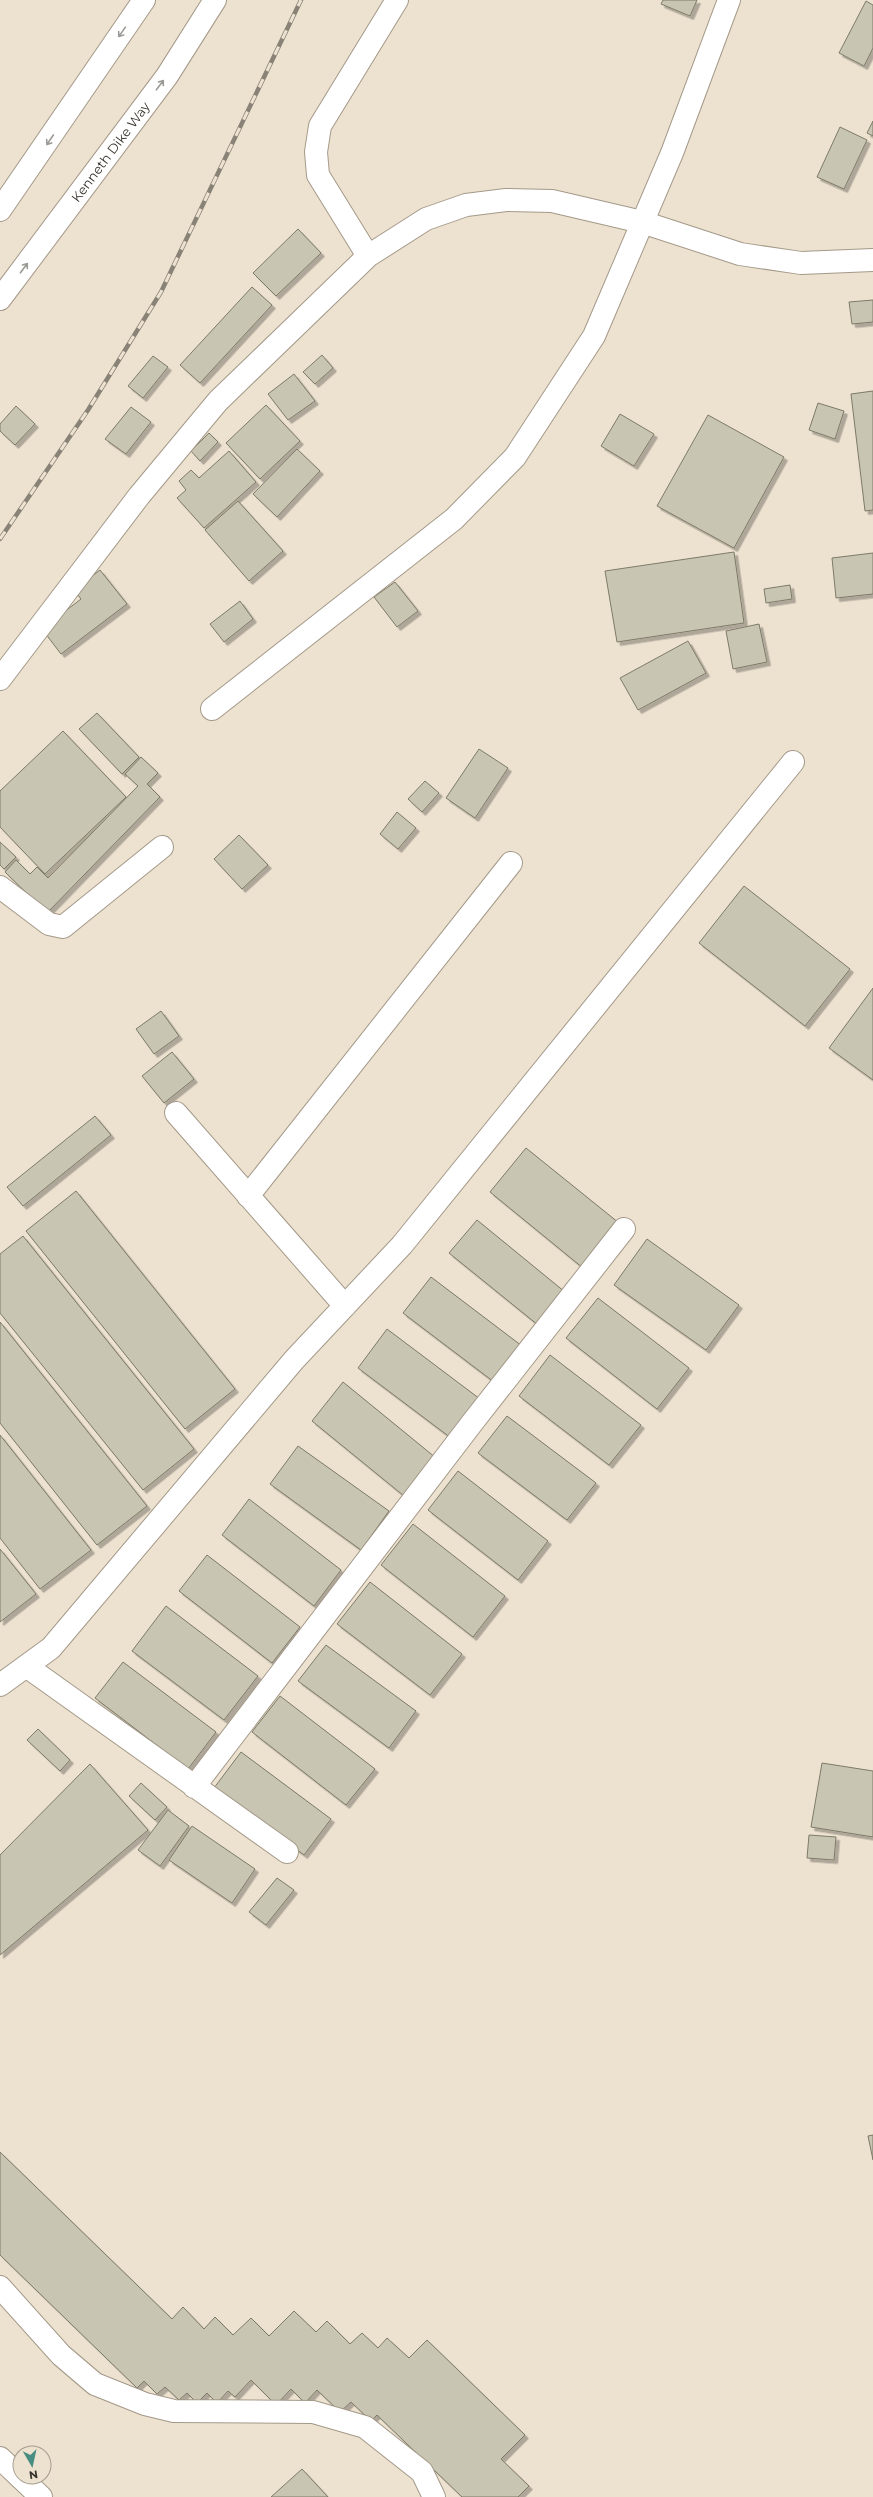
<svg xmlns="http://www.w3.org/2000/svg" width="873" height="2497" font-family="Montserrat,sans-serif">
  <defs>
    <filter id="shadow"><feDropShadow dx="3.5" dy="3.5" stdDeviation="0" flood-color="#0004"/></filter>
  </defs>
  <rect width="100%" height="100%" fill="#ede2d0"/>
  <path fill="#c8c5b2" stroke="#7d7a68" filter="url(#shadow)" d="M663 0H697L690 16 661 4Z
    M866 1 873 5V48L864 66 839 53Z
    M873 121V136L867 133Z
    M840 127 867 140 844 189 817 177Z
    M298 229 321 253 276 296 253 273Z
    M252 287 272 305 200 383 180 365Z
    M873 300V322L852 324 849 302Z
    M322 355 333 368 315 384 303 372Z
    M153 356 168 367 143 398 128 386Z
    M294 374 315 401 288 420 268 394Z
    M873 391V510L865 511 851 394Z
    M818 403 844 411 835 439 809 430Z
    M266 405 300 441 260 479 226 443Z
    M16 406 35 424 15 445 0 431V424Z
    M131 407 151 422 126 454 105 439Z
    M620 414 654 434 634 466 601 446Z
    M708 415 784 457 734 548 657 506Z
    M209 433 218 442 200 461 191 451Z
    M297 449 320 471 277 517 253 494Z
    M229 451 256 482 204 528 177 498 186 490 179 481 191 470 199 478Z
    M238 501 283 551 249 581 205 530Z
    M734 552 744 623 617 642 605 571Z
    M873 553V594L836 598 832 558Z
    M100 570 127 604 61 654 42 629 81 599 74 590Z
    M395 582 418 611 397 627 374 597Z
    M790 585 792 599 766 603 764 589Z
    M240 601 253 619 224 642 210 624Z
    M759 624 767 662 733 669 726 631Z
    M688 641 706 673 638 710 620 678Z
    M97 713 139 757 122 774 79 729Z
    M63 731 126 797 45 874 0 827V791Z
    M479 749 508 768 475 818 446 798Z
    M141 757 158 773 147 784 160 797 47 913 5 872 16 860 30 874 37 867 48 878 138 786 125 774Z
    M425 781 439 793 422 812 408 799Z
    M397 812 416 828 398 849 380 834Z
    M239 835 268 865 242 889 214 859Z
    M0 842 16 857 4 869 0 865Z
    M744 886 850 969 805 1026 699 943Z
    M873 988V1080L829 1048Z
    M161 1011 179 1036 154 1054 136 1029Z
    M172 1052 194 1079 164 1103 142 1076Z
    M95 1116 111 1135 23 1206 7 1187Z
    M526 1148 619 1223 583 1268 490 1192Z
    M76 1191 235 1389 185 1429 26 1231Z
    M477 1220 565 1292 538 1325 449 1253Z
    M23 1236 194 1449 143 1490 0 1313V1254Z
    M647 1239 739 1305 706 1350 614 1285Z
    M431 1277 522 1346 494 1382 403 1313Z
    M598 1298 689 1368 657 1409 566 1338Z
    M0 1322 147 1506 97 1545 0 1423Z
    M387 1329 480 1399 451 1438 358 1368Z
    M550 1355 641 1425 609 1465 519 1396Z
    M343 1382 436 1458 404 1496 312 1421Z
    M507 1416 596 1483 567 1520 478 1453Z
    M0 1435 91 1550 40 1589 0 1538Z
    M298 1446 389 1511 361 1550 270 1484Z
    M458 1471 548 1541 518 1580 428 1510Z
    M249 1499 341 1570 314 1606 222 1535Z
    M413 1524 505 1596 473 1637 381 1565Z
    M0 1549 36 1594 0 1622Z
    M207 1555 300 1627 272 1663 179 1591Z
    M370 1582 462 1654 430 1695 337 1624Z
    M166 1606 258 1676 224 1720 132 1651Z
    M326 1645 416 1711 389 1748 298 1681Z
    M123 1662 216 1732 188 1769 95 1698Z
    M280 1696 375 1769 346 1805 252 1732Z
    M38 1729 70 1760 60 1771 27 1740Z
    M241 1752 331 1819 304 1855 214 1788Z
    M822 1763 873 1771V1837L811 1827Z
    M90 1764 148 1830 0 1955V1855Z
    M141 1783 167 1807 155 1820 129 1796Z
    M168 1810 189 1826 160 1866 138 1850Z
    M192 1826 255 1869 232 1903 169 1860Z
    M809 1835 836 1837 834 1860 807 1858Z
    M277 1878 294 1890 266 1925 249 1912Z
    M873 2135V2160L868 2136Z
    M0 2152 172 2319 183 2307 204 2329 215 2317 233 2335 251 2318 269 2336 294 2311 316 2332 327 2321 350 2344 362 2333 378 2348 387 2338 409 2358 427 2340 525 2435 501 2459 529 2486 518 2497H462L377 2415 371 2421 351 2402 340 2412 317 2390 305 2403 291 2389 276 2405 251 2380 235 2397 228 2391 217 2403 207 2393 197 2403 187 2393 179 2400 165 2387 157 2394 144 2381 137 2388 0 2255Z
    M302 2469 328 2497H271Z"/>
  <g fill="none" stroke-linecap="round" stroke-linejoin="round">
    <defs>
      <path id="minor" d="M368 256 318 175 316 152 320 126 397 0
        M0 679 139 496 218 401 368 256 426 219 466 205 506 200 552 201 642 222 740 254 801 263 873 260
        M212 709 454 519 515 457 594 336 672 153 729 0
        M0 887 49 924 63 927 162 847
        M176 1113 345 1306
        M248 1196 511 863
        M26 1666 287 1852
        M0 1685 51 1648 294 1360 402 1245 793 762
        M194 1787 472 1423 624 1229
        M0 2287 61 2355 95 2384 145 2404 174 2411 313 2412 365 2427 422 2472 434 2497"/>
      <g id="highway">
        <path d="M0 210 144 0"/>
        <path id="s1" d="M0 299 167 76 215 0"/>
        <path d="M0 2458 20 2477"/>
        <path d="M20 2477 41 2497"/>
      </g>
    </defs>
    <use href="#minor" stroke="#a49989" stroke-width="24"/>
    <use href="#highway" stroke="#a49989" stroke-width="24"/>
    <use href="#minor" stroke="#fff" stroke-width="22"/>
    <use href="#highway" stroke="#fff" stroke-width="22"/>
    <defs>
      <path id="rail" d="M0 539 88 410 161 292 301 0"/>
    </defs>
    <use href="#rail" stroke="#898276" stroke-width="4.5"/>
    <use href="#rail" stroke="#ede2d0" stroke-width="3" stroke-dasharray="9" stroke-linecap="butt"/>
  </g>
  <defs><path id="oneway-shaft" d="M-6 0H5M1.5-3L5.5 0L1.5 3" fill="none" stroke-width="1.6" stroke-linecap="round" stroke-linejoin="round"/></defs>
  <g stroke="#9c9a96">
    <use href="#oneway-shaft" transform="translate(122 32) rotate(125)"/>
    <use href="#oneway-shaft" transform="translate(160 85) rotate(-53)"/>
    <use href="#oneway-shaft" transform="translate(50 140) rotate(124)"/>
    <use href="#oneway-shaft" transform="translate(24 268) rotate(-53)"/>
  </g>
  <g text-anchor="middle" stroke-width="3" stroke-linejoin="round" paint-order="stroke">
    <g font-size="13" fill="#39352e" stroke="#ede2d0">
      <text dy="5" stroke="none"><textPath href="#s1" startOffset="184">Kenneth Dike Way</textPath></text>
    </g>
  </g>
  <g transform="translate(32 2465) rotate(171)"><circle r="19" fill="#ede2d0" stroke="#a59d8f"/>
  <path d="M0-3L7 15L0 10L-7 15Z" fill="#488d82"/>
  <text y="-6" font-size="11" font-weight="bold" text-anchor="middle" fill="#39352e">N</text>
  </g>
</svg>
